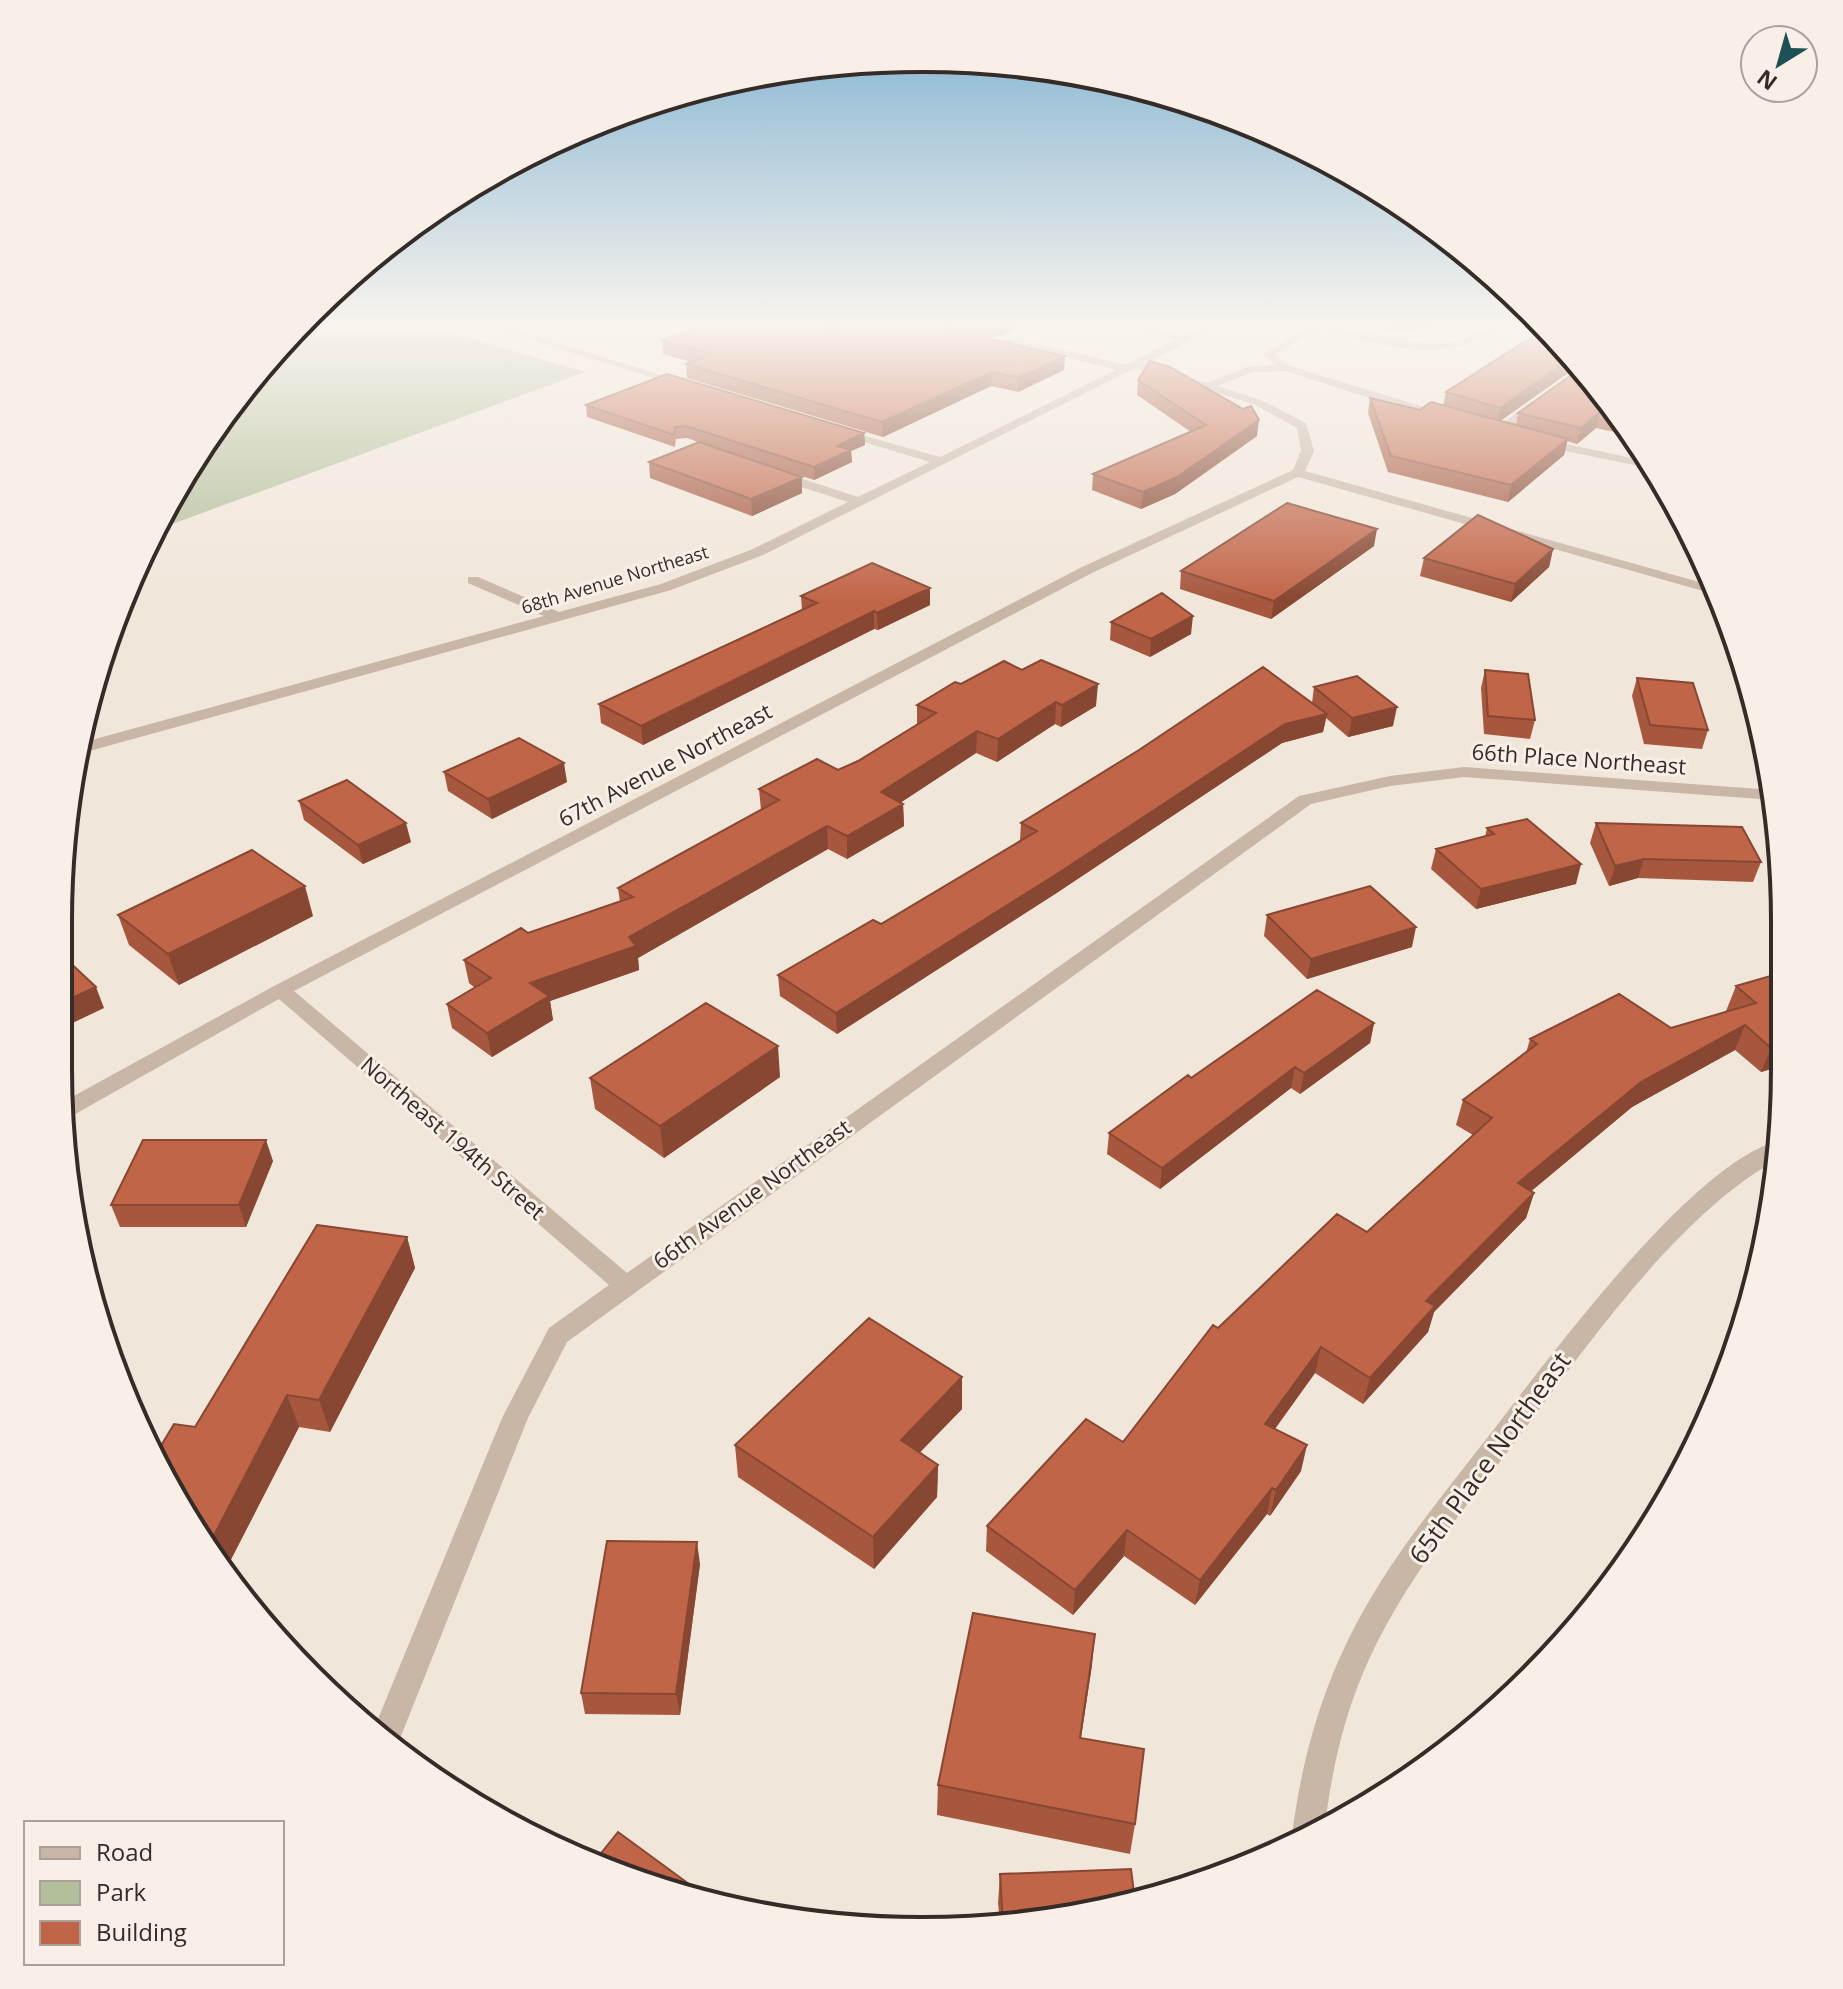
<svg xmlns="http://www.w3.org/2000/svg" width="1843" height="1989" font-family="'Open Sans',sans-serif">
  <rect width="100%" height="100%" fill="#f1e6da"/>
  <path fill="#b3bf9b" d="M302 322H415L585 372 156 530 204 441Z"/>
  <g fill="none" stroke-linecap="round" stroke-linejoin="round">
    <path fill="#c8b6a7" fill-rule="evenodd" d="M473 322H490L689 384 679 386Z
      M1115 322H1133L1184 336 1211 322H1225L1144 364 1207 383 1247 367 1275 365 1263 354 1311 327 1301 322C1344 322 1386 342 1430 343 1442 344 1455 343 1466 339 1482 333 1488 322 1505 322 1453 368 1382 346 1321 329L1275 354 1290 366 1450 415 1452 418 1446 422 1285 371 1253 372 1218 386 1261 400 1306 423 1314 451 1305 471 1717 587 1721 596 1298 477 1092 573 294 991 627 1273 1299 796 1390 776 1464 767 1772 790 1773 800 1464 777 1390 786 1311 804 567 1342 528 1418 397 1746 373 1731 502 1418 549 1328 609 1285 279 999 70 1117 63 1119 61 1103 274 986 1082 567 1293 470 1301 451 1297 428 1253 404 1135 368 763 555 671 590 75 755 77 744 544 616 468 583V577H478L559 612 661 584 753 549 848 502 773 478V472H781L858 497 930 462 837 434V428L940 457 1116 370 1020 345 982 346 978 345V341L1020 339 1125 365 1175 340Z
      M1578 369 1584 375 1502 435H1494V429Z
      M1539 438 1650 462 1654 469 1535 445V439Z
      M1779 1141 1778 1159C1676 1215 1582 1353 1512 1446 1461 1513 1406 1580 1370 1657 1345 1711 1332 1767 1325 1826L1295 1842 1292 1835C1301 1765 1318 1701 1349 1638 1387 1561 1443 1495 1495 1428 1549 1358 1695 1160 1779 1141Z"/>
  </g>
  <path fill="#a6573e" d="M709 322H1032L1001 336 981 337 1064 370 1018 392 991 386 883 437 687 378 686 364 691 362 663 354 662 340Z
    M1363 322H1445L1436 327 1390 332Z
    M1578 366 1500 421 1516 425 1518 413 1580 369 1636 437 1596 428 1577 444 1567 441 1564 455 1508 502 1388 472 1368 413 1370 398 1420 410 1443 406 1446 392Z
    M1138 380 1257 436 1175 494 1141 509 1092 490 1093 474 1191 432 1137 395Z
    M586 405 864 433 865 445 851 451 852 462 814 480 733 453 802 493 752 516 650 478 649 462 698 442 687 438 676 439 675 447 587 417Z
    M1374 546 1271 619 1180 589 1181 571Z
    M1553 549 1549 567 1511 602 1420 576 1424 558Z
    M801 596 930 605 878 630 874 629 643 745 601 723 599 704 802 610Z
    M1111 622 1191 634 1150 657 1110 640Z
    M1485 670 1535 720 1530 739 1484 734 1481 688Z
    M1637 678 1708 730 1702 749 1644 744 1632 696Z
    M961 684 1096 706 1061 727 1055 724 997 762 976 753 901 802 903 804 904 826 847 859 828 849 638 958 639 970 550 1001 553 1020 492 1057 452 1028 447 1004 475 988 469 983 464 960 528 933 620 902 618 888 761 810 759 789 838 770 858 761 917 725V705Z
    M1314 687 1393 726 1348 737 1326 718 1323 732 1282 743 1055 894 837 1034 780 996 778 975 881 924 1020 841 1021 823 1312 703Z
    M444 772 567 782 492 819 448 791Z
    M299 801 411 842 363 864 304 820Z
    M1596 823 1761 862 1753 882 1638 878 1609 886 1590 843Z
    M1487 828 1576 884 1476 909 1431 869 1436 849 1485 837Z
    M118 915 313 916 179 985 129 945Z
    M1267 915 1412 947 1307 979 1264 936Z
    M1784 972 1781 1066 1761 1072 1735 1050 1632 1107 1531 1191 1534 1193 1526 1218 1434 1312 1428 1332 1363 1404 1315 1373 1275 1429 1301 1471 1270 1516 1267 1514 1195 1605 1124 1556 1073 1615 986 1551 987 1526 1123 1442 1218 1328 1367 1232 1473 1135 1456 1125 1463 1100 1526 1053 1530 1039 1671 1028 1727 1012 1726 1011 1736 986Z
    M1374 1023 1370 1043 1300 1094 1291 1088 1160 1189 1107 1154 1109 1133 1191 1078Z
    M780 1077 664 1158 595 1109 590 1078Z
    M273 1161 246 1227H120L111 1205Z
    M407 1237 415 1268 330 1432 299 1427 224 1573 153 1459 195 1427Z
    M962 1377V1409L919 1453 938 1465 937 1497 874 1569 738 1477 735 1445Z
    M700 1564 680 1715 585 1714 581 1693Z
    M1092 1665 1081 1738 1135 1824 1130 1854 937 1815 938 1785Z
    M1000 1874 1090 1914 1000 1923 998 1903Z"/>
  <path fill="#874732" d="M826 322H852L823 341V327Z
    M1003 322H1032L1001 336V323Z
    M1392 322H1445L1436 327 1390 332Z
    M1065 356 1064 370 1018 392V378Z
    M1571 358 1578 366 1496 424 1500 408Z
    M992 372 991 386 883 437 882 422Z
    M1600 412 1596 428 1577 444 1581 428Z
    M1259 420 1257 436 1175 494 1141 509 1143 492Z
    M864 433 865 445 851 451 852 462 814 480V467L837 446Z
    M1568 439 1564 455 1508 502 1511 485Z
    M802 477V493L752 516 751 499Z
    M1377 529 1374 546 1271 619 1274 601Z
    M1553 549 1549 567 1511 602 1515 584Z
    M930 588V605L878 630 877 613Z
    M874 611V629L643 745 641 726Z
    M1193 616 1191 634 1150 657 1151 639Z
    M1098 684 1096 706 1061 727 1062 705Z
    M1056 702 1055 724 997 762 998 739Z
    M1397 707 1393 726 1348 737 1352 718Z
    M1327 714 1323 732 1282 743 1055 894 837 1034 836 1013 1285 724Z
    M977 731 976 753 882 815 881 792Z
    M564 763 567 782 492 819 488 799Z
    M903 804 904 826 847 859V836Z
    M406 823 411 842 363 864 358 845Z
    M827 826 828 849 638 958 639 970 550 1001 553 1020 492 1057 487 1033 530 983 629 937Z
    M1644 859 1638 878 1609 886 1615 866Z
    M1581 864 1576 884 1476 909 1481 889Z
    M305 886 313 916 179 985 168 954Z
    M1416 927 1412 947 1307 979 1311 959Z
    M96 987 104 1008 60 1029 61 1003Z
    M1374 1023 1370 1043 1300 1094 1304 1073Z
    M1745 1025 1735 1050 1632 1107 1510 1209 1518 1183 1641 1082Z
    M1781 1044V1066L1761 1072 1771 1048Z
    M778 1046 780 1077 664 1158 660 1126Z
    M1295 1067 1291 1088 1160 1189 1162 1168Z
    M266 1140 273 1161 246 1227 239 1205Z
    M1534 1193 1526 1218 1434 1312 1428 1332 1363 1404 1370 1378 1426 1301Z
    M407 1237 415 1268 330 1432 319 1400Z
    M1321 1347 1315 1373 1260 1449 1265 1424Z
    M962 1377V1409L901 1472V1440Z
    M287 1395 299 1427 224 1573 208 1547Z
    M1307 1445 1301 1471 1270 1516 1276 1490Z
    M938 1465 937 1497 874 1569 873 1537Z
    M1272 1488 1267 1514 1195 1605 1200 1580Z
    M1127 1530 1124 1556 1073 1615 1075 1590Z
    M697 1542 700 1564 680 1715 676 1694Z
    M1095 1634 1092 1665 1076 1768 1080 1738Z"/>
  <path fill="#c16548" stroke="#874732" stroke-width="2" d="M709 322H826L823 327 836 330 852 322H928L974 335 1065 356 1018 378 992 372 882 422 686 364 712 354 662 340Z
    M971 322H1003L976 324Z
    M1546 328 1571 358 1500 408 1446 392Z
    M1150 361 1170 367 1243 409 1251 406 1259 420 1177 477 1143 492 1093 474 1206 425 1138 380Z
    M1580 369 1618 416 1600 412 1581 428 1518 413Z
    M667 374 864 433 837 446 851 450 814 467 686 426 675 427 674 435 586 405Z
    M1370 398 1420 410 1431 402 1568 439 1511 485 1391 456Z
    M699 442 802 477 751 499 649 462Z
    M1287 503 1377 529 1274 601 1181 571Z
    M1478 515 1553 549 1515 584 1424 558Z
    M872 563 930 588 877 613 874 611 641 726 599 704 817 603 801 596Z
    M1162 593 1193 616 1151 639 1111 622Z
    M1041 660 1098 684 1062 705 1056 702 998 739 977 731 881 792 903 804 847 836 827 826 629 937 636 946 530 983 549 996 487 1033 447 1004 491 978 464 960 521 928 528 933 633 897 618 888 779 800 759 789 817 759 838 770 858 761 936 713 917 705 955 682 961 684 1004 661 1022 670Z
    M1263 667 1327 714 1285 724 1057 874 836 1013 778 975 873 920 881 924 1037 831 1021 823 1139 750Z
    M1485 670 1528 674 1535 720 1488 716Z
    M1357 676 1397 707 1352 718 1314 687Z
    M1637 678 1693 683 1708 730 1650 725Z
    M519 738 564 763 488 799 444 772Z
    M347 780 406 823 358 845 299 801Z
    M1527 819 1581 864 1481 889 1436 849 1494 834 1487 828Z
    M1596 823 1742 827 1761 862 1644 859 1615 866Z
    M252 850 305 886 168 954 118 915Z
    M1370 886 1416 927 1311 959 1267 915Z
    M64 957 96 987 61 1003Z
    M1784 972 1781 1044 1771 1048 1745 1025 1641 1082 1518 1183 1534 1193 1426 1301 1435 1306 1370 1378 1321 1347 1265 1424 1307 1445 1276 1490 1272 1488 1200 1580 1127 1530 1075 1590 987 1526 1086 1419 1123 1442 1213 1325 1218 1328 1337 1214 1367 1232 1492 1118 1463 1100 1537 1044 1530 1039 1619 994 1671 1028 1756 1003 1736 986Z
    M1317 990 1374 1023 1304 1073 1295 1067 1162 1168 1109 1133 1188 1075 1191 1078Z
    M706 1003 778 1046 660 1126 590 1078Z
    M143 1140H266L239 1205H111Z
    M317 1225 407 1237 319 1400 287 1395 208 1547 153 1459 174 1424 195 1427Z
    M869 1318 962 1377 901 1440 938 1465 873 1537 735 1445Z
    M607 1541 697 1542 676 1694 581 1693Z
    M973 1613 1095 1634 1080 1738 1144 1749 1135 1824 938 1785Z
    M618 1832 715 1903 714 1904 698 1902 594 1862Z
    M1131 1869 1135 1901 1090 1914 1003 1923 1000 1874Z"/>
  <linearGradient id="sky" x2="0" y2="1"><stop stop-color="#7cb0d0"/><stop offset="0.54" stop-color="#f9f4ee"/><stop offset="1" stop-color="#f9f4ee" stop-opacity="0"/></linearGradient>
  <rect width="1843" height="601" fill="url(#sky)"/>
  <g text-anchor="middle" stroke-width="6" stroke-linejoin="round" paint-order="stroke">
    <g font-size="18" fill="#352b27" stroke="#f8f0e7">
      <text transform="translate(615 580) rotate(-17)" y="6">68th Avenue Northeast</text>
    </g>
    <g font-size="22" fill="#352b27" stroke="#f8f0e7">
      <text transform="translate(1579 759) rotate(4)" y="8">66th Place Northeast</text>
      <text transform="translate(665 765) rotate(-28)" y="8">67th Avenue Northeast</text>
      <text transform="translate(453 1138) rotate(41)" y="8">Northeast 194th Street</text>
      <text transform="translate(752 1194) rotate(-36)" y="8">66th Avenue Northeast</text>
    </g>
    <g font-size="26" fill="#352b27" stroke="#f8f0e7">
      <text transform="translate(1490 1458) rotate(-54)" y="9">65th Place Northeast</text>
    </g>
  </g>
  <path d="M0 0H1843V1989H0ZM921 72H922A849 849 0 0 1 1771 921V1068A849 849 0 0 1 922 1917H921A849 849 0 0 1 72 1068V921A849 849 0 0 1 921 72Z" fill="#f8f0e7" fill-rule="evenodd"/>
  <path fill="none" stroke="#352b27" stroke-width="4" d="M921 72H922A849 849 0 0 1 1771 921V1068A849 849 0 0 1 922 1917H921A849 849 0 0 1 72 1068V921A849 849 0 0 1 921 72Z"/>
  <rect x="24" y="1821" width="260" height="144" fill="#f8f0e7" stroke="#aaa19a" stroke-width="2"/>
  <rect x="40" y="1847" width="40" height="12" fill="#c8b6a7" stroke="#aaa19a" stroke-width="2"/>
  <text x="96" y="1861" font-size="24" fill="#352b27">Road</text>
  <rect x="40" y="1881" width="40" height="24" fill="#b3bf9b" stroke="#aaa19a" stroke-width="2"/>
  <text x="96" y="1901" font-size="24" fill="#352b27">Park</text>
  <rect x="40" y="1921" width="40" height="24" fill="#c16548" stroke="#aaa19a" stroke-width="2"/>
  <text x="96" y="1941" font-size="24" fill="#352b27">Building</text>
  <g transform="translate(1779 64) rotate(217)"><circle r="38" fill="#f8f0e7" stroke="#aaa19a" stroke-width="2"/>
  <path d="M0-6L14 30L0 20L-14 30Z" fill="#1e5155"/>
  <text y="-12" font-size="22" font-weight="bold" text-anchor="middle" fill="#352b27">N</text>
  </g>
</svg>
